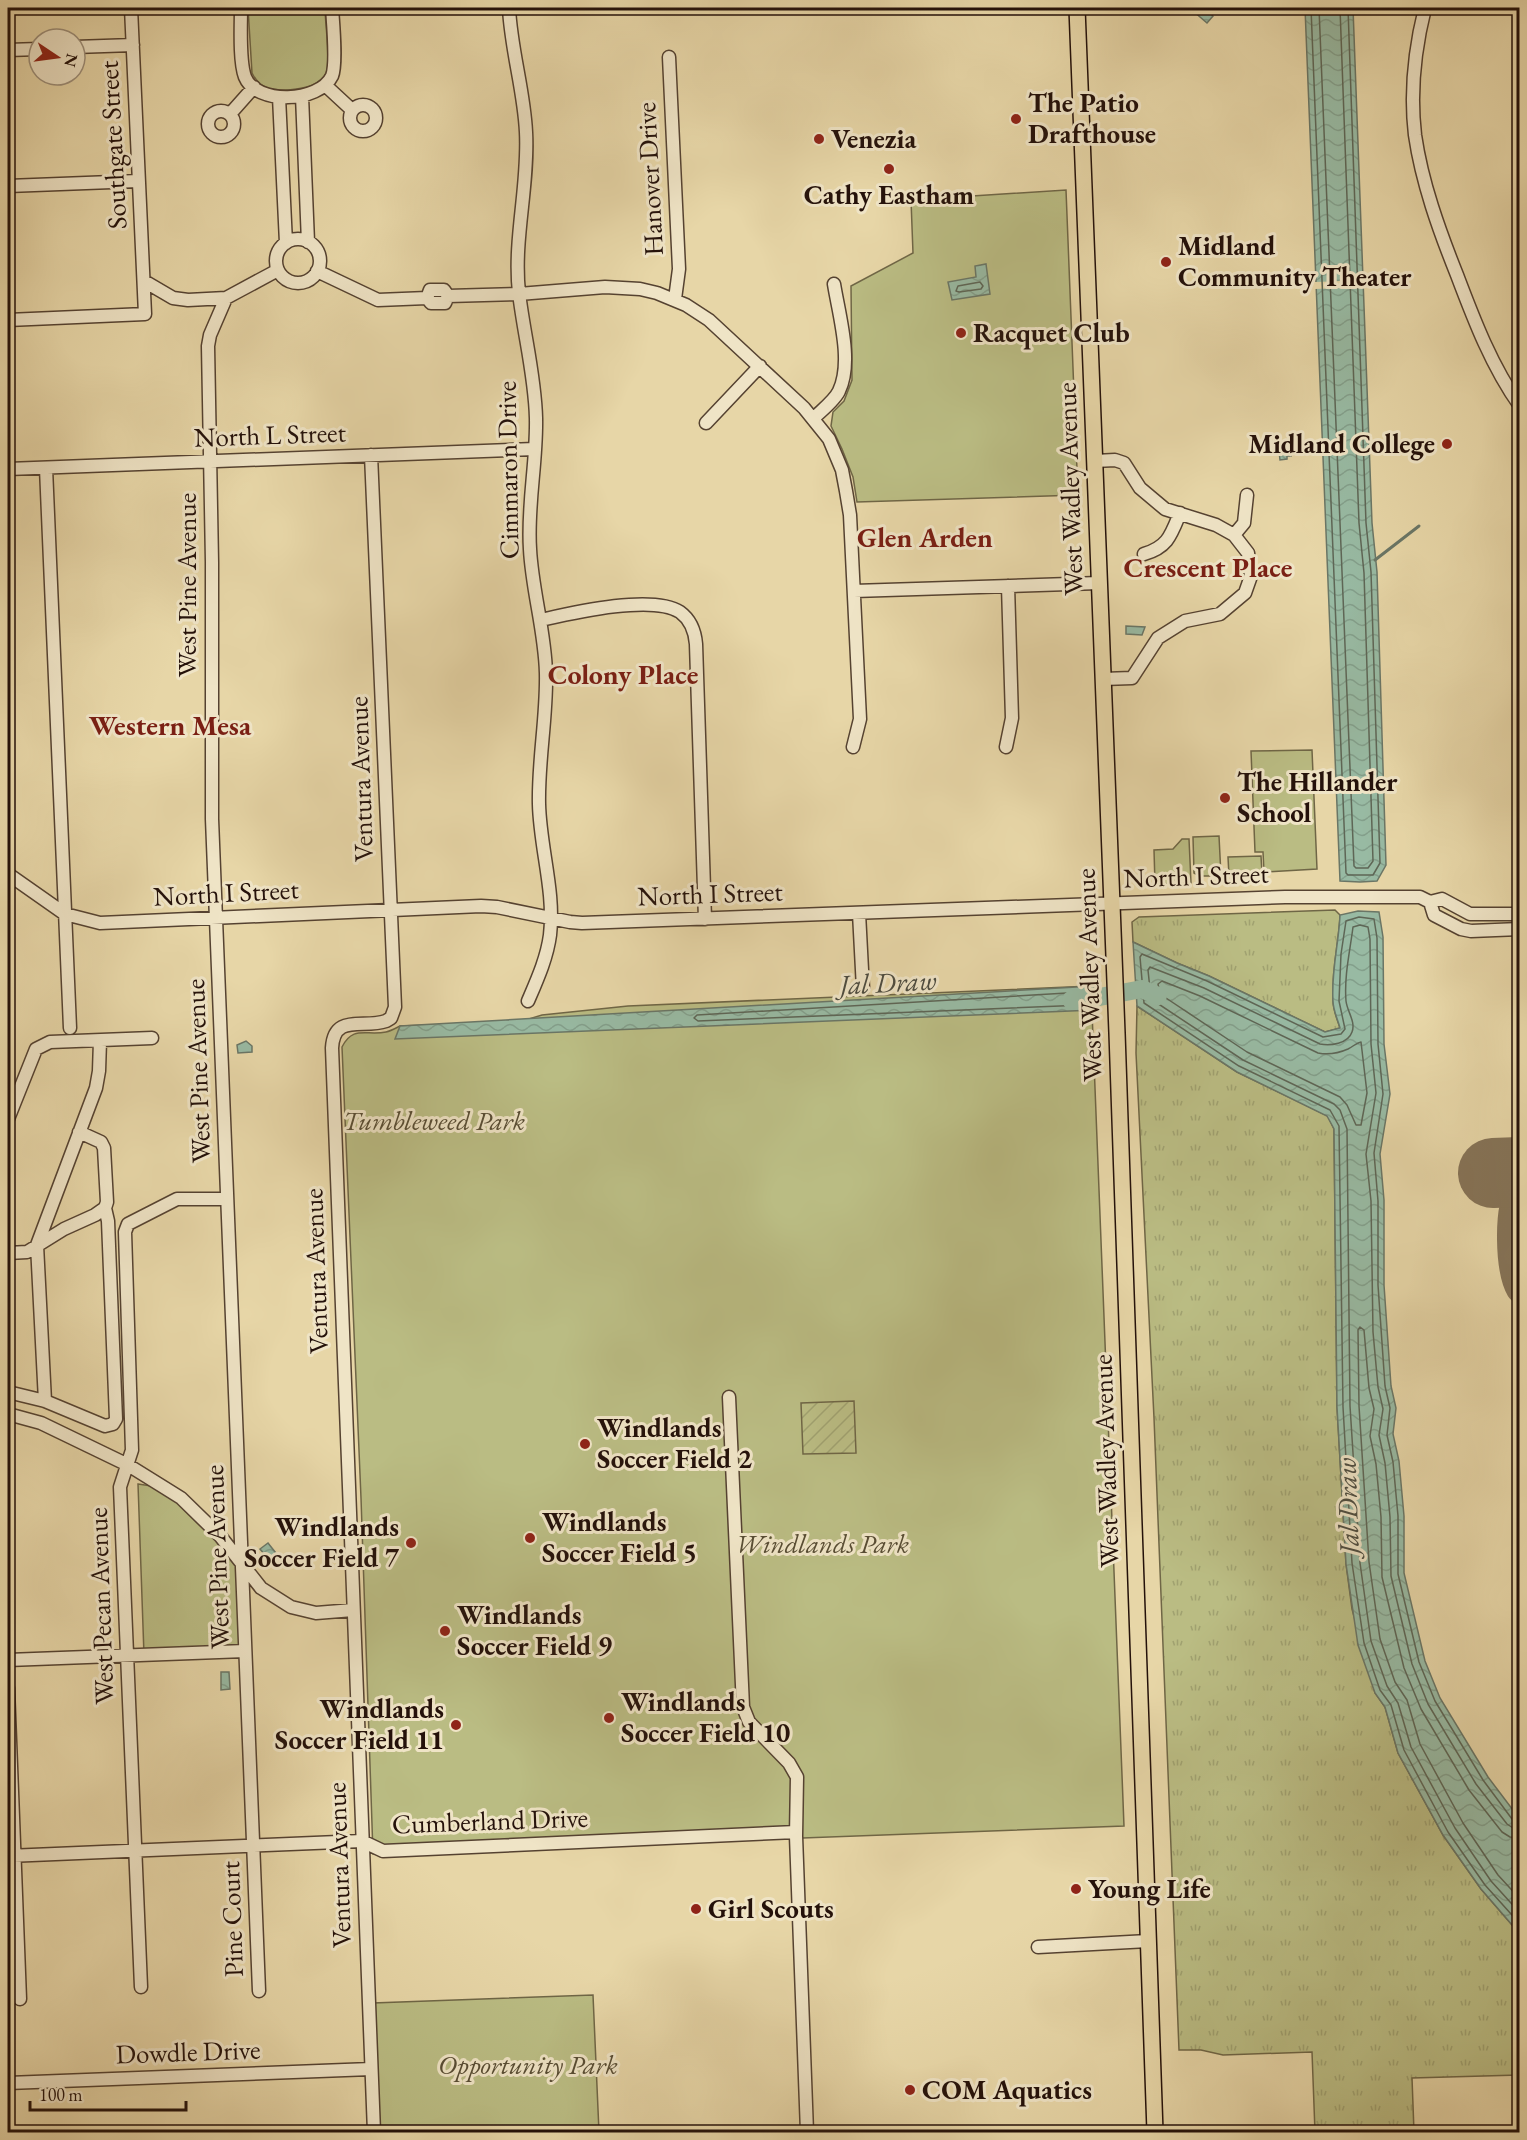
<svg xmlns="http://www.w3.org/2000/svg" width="1527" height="2140" font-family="'EB Garamond',serif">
  <defs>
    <pattern id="grass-tufts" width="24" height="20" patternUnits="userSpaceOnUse" patternTransform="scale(1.5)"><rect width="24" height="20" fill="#babc83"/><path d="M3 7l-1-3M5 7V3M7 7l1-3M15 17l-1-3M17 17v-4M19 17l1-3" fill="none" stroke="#a0a170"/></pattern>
    <pattern id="garden-furrows" width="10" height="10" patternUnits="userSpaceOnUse" patternTransform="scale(1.5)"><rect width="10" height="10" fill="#babc83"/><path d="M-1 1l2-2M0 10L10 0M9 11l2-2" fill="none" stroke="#a0a170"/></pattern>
    <pattern id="water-waves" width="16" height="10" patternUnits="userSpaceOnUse" patternTransform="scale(1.5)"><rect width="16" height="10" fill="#98baa3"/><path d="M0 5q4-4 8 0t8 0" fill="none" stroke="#839f8b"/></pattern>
  </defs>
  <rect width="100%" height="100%" fill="#e7d6a7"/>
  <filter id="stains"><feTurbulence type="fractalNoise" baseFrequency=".00333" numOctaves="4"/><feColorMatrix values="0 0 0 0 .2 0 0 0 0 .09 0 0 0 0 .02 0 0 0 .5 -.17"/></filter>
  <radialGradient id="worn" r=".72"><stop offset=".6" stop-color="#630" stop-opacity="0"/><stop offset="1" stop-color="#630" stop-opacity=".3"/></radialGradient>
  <path fill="url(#grass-tufts)" stroke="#6f6646" stroke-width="1.5" d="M1335 910 1340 915C1339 943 1331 971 1333 1001 1333 1010 1337 1019 1340 1028L1325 1032 1209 976 1177 963 1133 942 1132 922 1139 917Z
    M1137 1006 1237 1072 1328 1116 1334 1129 1337 1407 1346 1564 1352 1609 1375 1693 1385 1707 1398 1753 1443 1835 1481 1889 1519 1933V2075L1412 2078 1414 2132H1315L1312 2052 1223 2055 1201 2050H1179L1154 1418 1136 1053Z"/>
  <path fill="#babc83" stroke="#6f6646" stroke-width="1.5" d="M248 8H325C325 22 331 63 326 74 319 89 279 94 265 87 259 84 255 79 252 73Z
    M1066 190 1078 495 857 502 853 477 842 449 831 426 833 412 844 401 852 380 851 286 913 253 911 200Z
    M1312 750 1317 869 1264 872 1263 852H1255L1251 751Z
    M1219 836 1221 876H1199L1194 873 1193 837Z
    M1182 839H1189L1191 883 1155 884 1154 850 1173 849Z
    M1261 856 1262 874 1229 876 1228 857Z
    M1091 986 1124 1826 373 1854 361 1498 342 1047C353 1025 366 1036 386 1032 391 1031 396 1028 400 1026L519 1022 542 1015 628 1006Z
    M138 1484 165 1488 241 1564 244 1651 144 1655Z
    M593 1995 599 2132H377L373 2003Z"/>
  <path fill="url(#garden-furrows)" stroke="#6f6646" stroke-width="1.5" d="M854 1401 856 1453 803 1454 801 1403Z"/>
  <path fill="url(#water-waves)" stroke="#6a7666" stroke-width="1.5" d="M1196 8H1203L1213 16 1207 23 1193 11Z
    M1305 8H1353L1372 523 1377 572 1386 865 1377 881 1360 882 1340 881Z
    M986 264 990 294 952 300 948 282 976 277 975 266Z
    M1283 443H1290L1291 456H1287V459L1280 460 1279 451H1283Z
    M1126 626 1145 627 1142 635 1126 634Z
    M1358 911 1379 912 1383 937 1384 1044 1390 1094 1380 1154 1384 1200V1285L1391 1386 1396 1408 1393 1434 1399 1461 1404 1516V1573L1425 1661 1440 1698 1488 1777 1519 1818V1933L1481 1889 1443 1835 1398 1753 1385 1707 1375 1693 1358 1645 1346 1564 1337 1407 1334 1129 1327 1116 1237 1072 1137 1006 1133 942 1177 963 1209 976 1325 1032 1340 1028C1338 1020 1333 1010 1333 1001 1331 971 1339 943 1340 915Z
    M1094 986V1010L395 1039 400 1026Z
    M246 1041 252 1046V1052L238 1053 237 1045Z
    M268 1543 279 1557 272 1563 260 1549Z
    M221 1672H229L230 1689 221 1690Z"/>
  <path fill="#e7d6a7" d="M1367 280V287L1315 289V282Z"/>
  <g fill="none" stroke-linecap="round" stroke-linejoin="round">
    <path stroke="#5e6656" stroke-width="1.5" d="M1311 8 1346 873 1348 875H1373L1380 863 1371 572 1366 523 1348 8
      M1319 8 1354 866 1356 868H1368L1373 861 1364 573 1359 523 1340 8
      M980 282 983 286 981 289 959 292 956 291 958 286Z
      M1162 981 1200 996 1318 1053C1328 1055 1339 1053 1348 1049 1354 1046 1356 1043 1361 1042L1367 1093 1361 1125H1356L1347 1105 1340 1097 1247 1052 1160 994 1158 984Z
      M1084 992 1088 995V1003L1085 1005 698 1021 694 1018 697 1015Z
      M1520 1821 1512 1819 1483 1780 1435 1701 1419 1662 1398 1574V1516L1393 1462 1387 1435 1390 1408 1385 1386 1378 1285V1201L1374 1153 1383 1094 1378 1044 1377 938 1374 919 1359 917 1346 921 1341 954 1339 1001 1345 1029 1341 1034 1323 1037 1207 981 1142 954 1140 957 1144 1003 1239 1066 1330 1110 1339 1126 1343 1407 1352 1563 1364 1643 1380 1690 1391 1705 1404 1750 1448 1832 1485 1885 1520 1924
      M1520 1829 1513 1828 1507 1824 1476 1784 1428 1704 1412 1664 1391 1576 1390 1517 1385 1463 1379 1435 1383 1409 1378 1387 1373 1332 1371 1201 1366 1154 1376 1093 1371 1044 1370 939 1368 927 1360 925 1353 927C1350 951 1344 976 1346 1001 1347 1011 1356 1022 1352 1032 1348 1044 1330 1046 1320 1044L1204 988 1150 967 1148 970 1151 999 1243 1060 1334 1104 1340 1110 1347 1129 1350 1406 1360 1563 1371 1641 1387 1686 1398 1703 1411 1747 1455 1828 1491 1881 1520 1913
      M1520 1838 1510 1837 1502 1832 1469 1790 1421 1709 1404 1668 1382 1577 1381 1517 1376 1464 1370 1436 1374 1409 1369 1388 1364 1330 1360 1327 1358 1330 1359 1406 1369 1562 1380 1639 1395 1682 1407 1700 1420 1744 1463 1823 1498 1875 1520 1899"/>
    <path stroke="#6a7666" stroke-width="3" d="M1375 560 1419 526"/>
    <path stroke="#98baa3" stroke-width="18" d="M1071 1000 1089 999 1142 989 1158 996"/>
    <path stroke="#867458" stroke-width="28" d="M1520 1190C1507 1208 1509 1270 1520 1289"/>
    <path stroke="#867458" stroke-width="70" d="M1493 1173 1520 1172"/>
    <defs>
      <path id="minor" d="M241 8C241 25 239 61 245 77 256 105 319 103 332 76 337 64 333 23 332 8
        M509 8C511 50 524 90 526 132 529 186 513 239 519 293 524 335 535 376 536 418 537 462 527 505 530 549 532 590 545 631 546 673 547 717 538 760 539 804 540 848 555 891 550 935 547 958 537 980 528 1001
        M1425 8C1415 48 1410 93 1415 135 1422 183 1439 230 1457 275 1474 320 1492 367 1520 406
        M75 47 133 45
        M8 50 39 49
        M669 57 679 269 675 299
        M325 85 352 110
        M302 96 308 242
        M279 97 286 243
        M350 118a13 13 0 1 1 26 0a13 13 0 1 1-26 0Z
        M208 124a13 13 0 1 1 26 0a13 13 0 1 1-26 0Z
        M230 114 254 87
        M8 186 138 181
        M276 261a22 22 0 1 1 44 0a22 22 0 1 1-44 0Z
        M317 271 378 300 427 298 431 303H445L448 296 519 294 605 287 640 289 657 293 686 305 709 320 804 408 829 439 842 470 846 491 850 515 860 719 853 747
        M144 281 173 298 188 300 226 298 278 270
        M226 298 210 335 208 346 212 562V819L259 1991
        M427 298 430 290H444L448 296
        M8 320 145 314 131 8
        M814 418C822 410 835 400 839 391 853 362 839 315 834 284
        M706 423 760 366
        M371 455 395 1007 391 1018 386 1021C363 1029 334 1013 332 1048L374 2132
        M1095 461 1115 460 1124 463 1140 488 1165 509 1216 525 1234 535 1248 553 1251 576 1245 593 1220 614 1185 621 1158 638 1132 678 1103 679
        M46 468 70 1028
        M8 469 534 449
        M1234 535 1244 523 1247 495
        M1144 554C1168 547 1171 535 1180 513
        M854 591 1099 583
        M541 620C572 613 652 594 680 612 691 620 695 632 696 644L705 919
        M1006 747 1012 718 1008 586
        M8 874 65 914 100 923 481 906 497 907 570 922 582 923 1285 897H1420L1430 902
        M1430 902 1434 915 1461 929 1471 931 1520 929
        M1430 902 1442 899 1470 914H1520
        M859 913 863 989
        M8 1119 36 1049 50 1042 152 1038
        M8 1253 27 1252 64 1229 95 1215 105 1208 107 1202 104 1148 101 1142 79 1132
        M8 1392 45 1401 105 1426 113 1424 116 1419 108 1221 105 1208
        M729 1397 743 1707 749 1722 789 1763 797 1777 796 1836 807 2132
        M45 1401 37 1245 96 1088 99 1071 100 1041
        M8 1414 41 1423 128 1465 165 1488 181 1498 221 1537 261 1588 291 1607 316 1613 353 1610
        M8 1660 245 1651
        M8 1688 20 1999
        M8 1856 362 1841 383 1851 796 1832
        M1038 1947 1148 1941
        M141 1987 120 1487 132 1450 125 1232 128 1224 177 1199H226
        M8 2083 371 2069"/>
      <path id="major" d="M1077 8 1117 1033 1155 2132"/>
    </defs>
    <use href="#minor" stroke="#554231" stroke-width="15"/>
    <use href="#major" stroke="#24110a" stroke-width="18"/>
    <use href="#minor" stroke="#efe4c6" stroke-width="12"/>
    <use href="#major" stroke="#e7d6a7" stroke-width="15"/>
  </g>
  <g fill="#8f2418" stroke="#efe4c6" stroke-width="2">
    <circle cx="1016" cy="119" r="6"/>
    <circle cx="819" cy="139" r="6"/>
    <circle cx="889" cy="169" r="6"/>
    <circle cx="1166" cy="262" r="6"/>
    <circle cx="961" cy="333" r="6"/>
    <circle cx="1447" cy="444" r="6"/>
    <circle cx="1225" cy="798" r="6"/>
    <circle cx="585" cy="1444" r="6"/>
    <circle cx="530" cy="1538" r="6"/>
    <circle cx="411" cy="1543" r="6"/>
    <circle cx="445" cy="1631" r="6"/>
    <circle cx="609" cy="1718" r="6"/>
    <circle cx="456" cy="1725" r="6"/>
    <circle cx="1076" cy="1889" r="6"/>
    <circle cx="696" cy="1909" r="6"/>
    <circle cx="910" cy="2090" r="6"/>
  </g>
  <g text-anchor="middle" stroke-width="6" stroke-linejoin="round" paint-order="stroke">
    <g font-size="27" font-weight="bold" fill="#24110a" stroke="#efe4c6" text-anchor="start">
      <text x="1028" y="112">The Patio<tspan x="1028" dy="31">Drafthouse</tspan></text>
      <text x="831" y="148">Venezia</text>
      <text x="889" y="204" text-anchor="middle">Cathy Eastham</text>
      <text x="1178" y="255">Midland<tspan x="1178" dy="31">Community Theater</tspan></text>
      <text x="973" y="342">Racquet Club</text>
      <text x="1435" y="453" text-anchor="end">Midland College</text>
      <text x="1237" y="791">The Hillander<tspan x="1237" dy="31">School</tspan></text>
      <text x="597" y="1437">Windlands<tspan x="597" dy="31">Soccer Field 2</tspan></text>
      <text x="542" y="1531">Windlands<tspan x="542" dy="31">Soccer Field 5</tspan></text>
      <text x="399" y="1536" text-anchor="end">Windlands<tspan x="399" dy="31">Soccer Field 7</tspan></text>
      <text x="457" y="1624">Windlands<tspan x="457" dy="31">Soccer Field 9</tspan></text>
      <text x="621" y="1711">Windlands<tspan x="621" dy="31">Soccer Field 10</tspan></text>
      <text x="444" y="1718" text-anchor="end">Windlands<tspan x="444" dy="31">Soccer Field 11</tspan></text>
      <text x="1088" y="1898">Young Life</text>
      <text x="708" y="1918">Girl Scouts</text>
      <text x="922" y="2099">COM Aquatics</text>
    </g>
    <g font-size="27" fill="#24110a" stroke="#efe4c6">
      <text transform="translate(113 145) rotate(-93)" y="9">Southgate Street</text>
      <text transform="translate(650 179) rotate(-93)" y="9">Hanover Drive</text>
      <text transform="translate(270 435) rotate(-2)" y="9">North L Street</text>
      <text transform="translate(508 470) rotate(-91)" y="9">Cimmaron Drive</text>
      <text transform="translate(1070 489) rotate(-92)" y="9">West Wadley Avenue</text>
      <text transform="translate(187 585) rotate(-90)" y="9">West Pine Avenue</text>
      <text transform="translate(361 779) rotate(-92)" y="9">Ventura Avenue</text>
      <text transform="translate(1196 876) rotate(-2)" y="9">North I Street</text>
      <text transform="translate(226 893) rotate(-3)" y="9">North I Street</text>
      <text transform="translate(710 894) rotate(-2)" y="9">North I Street</text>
      <text transform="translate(1089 975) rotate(-92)" y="9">West Wadley Avenue</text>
      <text transform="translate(198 1071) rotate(-92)" y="9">West Pine Avenue</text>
      <text transform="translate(316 1271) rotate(-92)" y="9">Ventura Avenue</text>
      <text transform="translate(1106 1461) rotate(-92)" y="9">West Wadley Avenue</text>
      <text transform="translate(217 1557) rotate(-92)" y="9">West Pine Avenue</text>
      <text transform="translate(101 1606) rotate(-92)" y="9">West Pecan Avenue</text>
      <text transform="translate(490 1821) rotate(-2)" y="9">Cumberland Drive</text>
      <text transform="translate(339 1865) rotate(-92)" y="9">Ventura Avenue</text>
      <text transform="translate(232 1919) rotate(-92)" y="9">Pine Court</text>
      <text transform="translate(188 2052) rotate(-2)" y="9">Dowdle Drive</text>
    </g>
    <g font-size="27" font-style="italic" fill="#584d34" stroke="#efe4c6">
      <text x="434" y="1130">Tumbleweed Park</text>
      <text x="822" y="1553">Windlands Park</text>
      <text x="528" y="2074">Opportunity Park</text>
    </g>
    <g font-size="28" font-weight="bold" fill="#7a1f14" stroke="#efe4c6">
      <text x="925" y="547">Glen Arden</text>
      <text x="1208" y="577">Crescent Place</text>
      <text x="623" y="684">Colony Place</text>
      <text x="170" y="735">Western Mesa</text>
    </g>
    <g font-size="28" font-style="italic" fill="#4d4c40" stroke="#efe4c6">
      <text transform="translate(888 982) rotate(-3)" y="10">Jal Draw</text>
      <text transform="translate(1347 1506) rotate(-92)" y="10">Jal Draw</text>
    </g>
  </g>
  <rect width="1527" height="2140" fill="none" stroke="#e7d6a7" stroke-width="30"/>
  <rect x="9" y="9" width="1509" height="2122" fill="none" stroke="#24110a" stroke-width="3"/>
  <rect x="15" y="15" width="1497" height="2110" fill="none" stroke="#24110a" stroke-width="1.5"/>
  <g transform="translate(57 57) rotate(103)"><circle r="28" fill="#efe4c6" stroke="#9e907b" stroke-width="1.5"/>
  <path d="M0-4.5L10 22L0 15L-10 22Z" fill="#8f2418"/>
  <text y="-9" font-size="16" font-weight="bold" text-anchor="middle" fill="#24110a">N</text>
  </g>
  <path d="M30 2101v9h156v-9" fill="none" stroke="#24110a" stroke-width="3"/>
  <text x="39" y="2101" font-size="18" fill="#24110a" stroke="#efe4c6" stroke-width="4.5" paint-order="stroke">100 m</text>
  <rect width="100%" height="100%" filter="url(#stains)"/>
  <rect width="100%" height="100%" fill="url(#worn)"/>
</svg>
